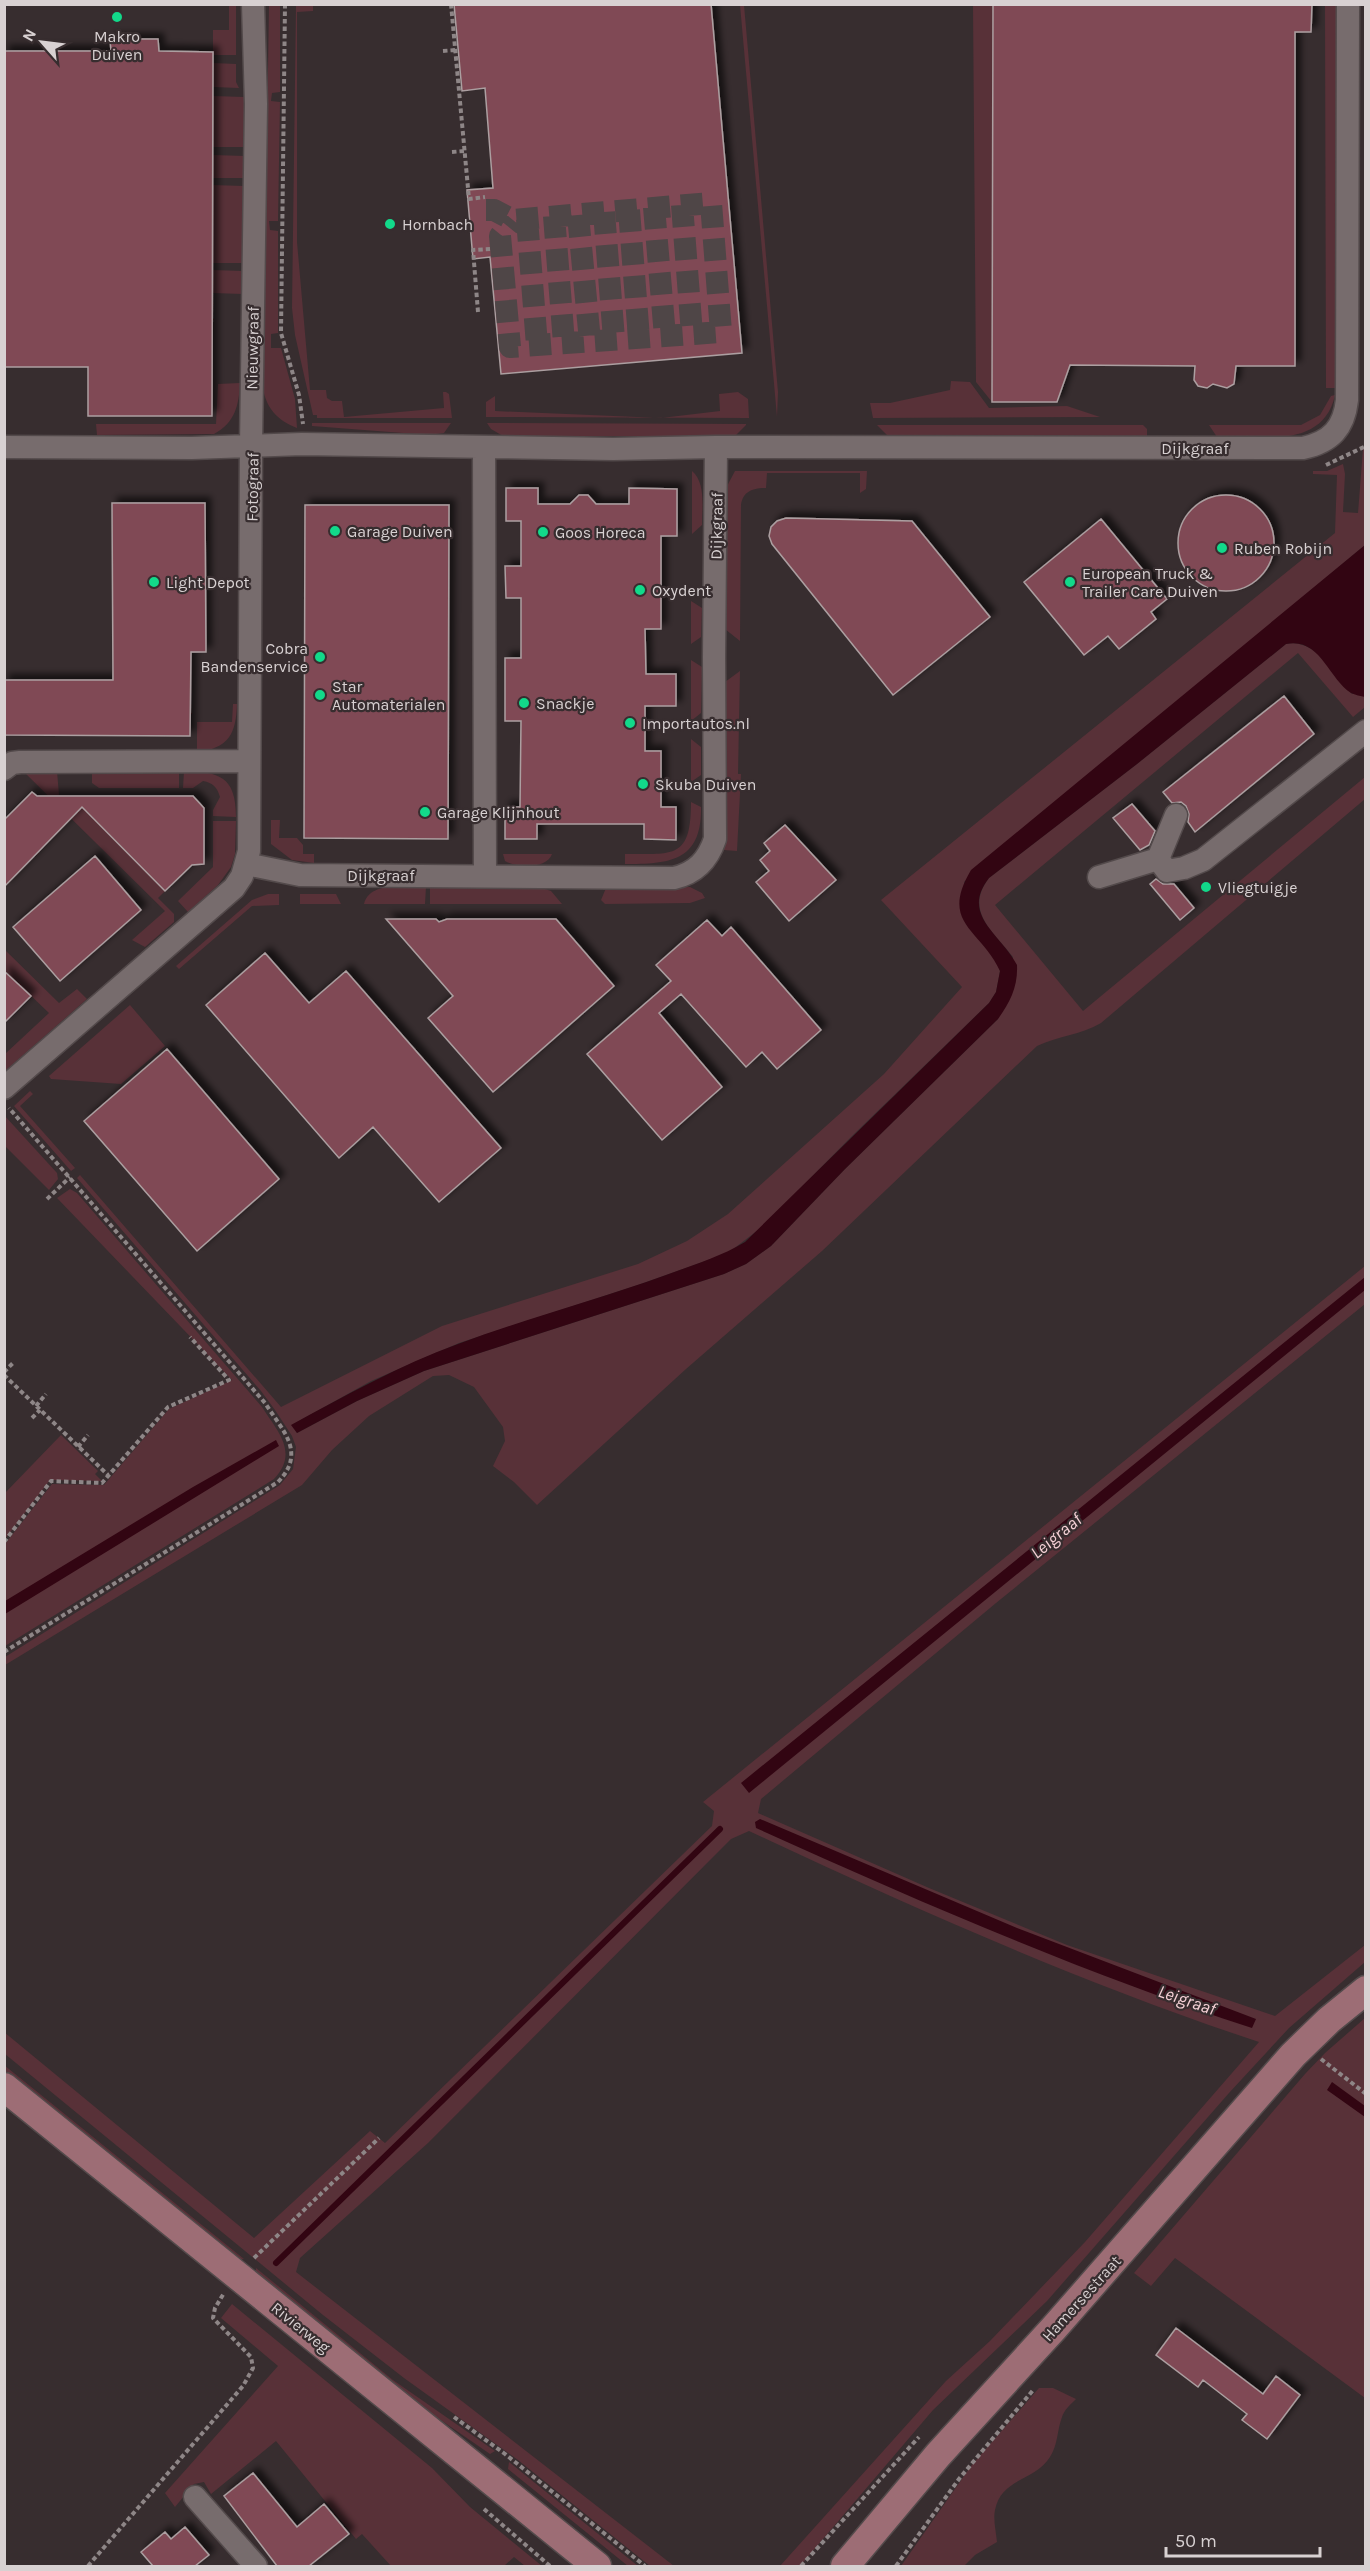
<svg xmlns="http://www.w3.org/2000/svg" width="1370" height="2571" font-family="Karla,sans-serif">
  <defs>
    <filter id="shadow"><feDropShadow dx="5.5" dy="-5.5" stdDeviation="3" flood-color="#0009"/></filter>
  </defs>
  <rect width="100%" height="100%" fill="#372d2f"/>
  <path fill="#583138" d="M280 4V92L272 93 271 101 280 102 278 221H269L270 230 278 231V333L271 334V348H281L295 399 297 428C278 421 265 407 263 387L269 5Z
    M229 5H236V55H213V30H229Z
    M296 5H313V11L297 12V242L310 390H326L327 398 332 401H342L344 417 444 408 443 392H446L449 394 452 418H317V415H313L295 335 292 308Z
    M740 5H744L778 392 777 417Z
    M973 5H993L992 402 976 382Z
    M1325 5H1336V388H1326Z
    M213 63 236 64V82L239 88 213 87Z
    M213 96 244 97V147H213Z
    M213 155 245 156 244 178H213Z
    M212 185 244 186 243 263H212Z
    M212 270 243 271V294L212 293Z
    M951 381 970 382 989 408 1067 406 1100 417 873 418 870 403H890L950 390Z
    M240 383C239 405 235 423 214 434L97 435 96 424H216L218 384Z
    M738 392 748 399 749 418 486 417V402L495 396V411L661 418 720 411 719 394Z
    M1335 395C1323 450 1260 436 1217 437L1209 425H1301L1320 415 1331 396Z
    M312 423H451L444 433 429 435 312 426Z
    M487 423 746 424V425L735 436H503L491 429Z
    M877 425H1143L1147 429V436H888Z
    M1363 449H1365V545L964 882 1000 971 996 992 989 1003 851 1137 762 1227 728 1253 638 1285 459 1343 371 1381 292 1425 297 1433 357 1401 424 1371 724 1274 746 1264 771 1246 845 1169 998 1019 1013 957C993 931 964 911 989 878L1137 764 1286 644C1315 638 1335 674 1352 694L1365 690V707L1353 717 1298 653 995 905 1083 1011 1365 777V799L1101 1023C1081 1035 1057 1036 1037 1046L822 1251 686 1369 537 1505 514 1482 493 1466 505 1441 503 1427 474 1387 449 1375 433 1376 369 1416 332 1450 302 1485 5 1665V1657L280 1485 293 1469 296 1447 292 1436 275 1410 261 1391 77 1178 80 1175 281 1407 442 1326 638 1264 687 1241 728 1214 884 1074 962 987 881 900 1335 533 1337 475 1313 474V471H1327L1343 464 1345 474 1343 512 1358 513Z
    M692 471C706 483 702 507 702 525L692 534Z
    M735 471H867L866 489 860 493V473H767L766 488C753 488 743 491 741 505L740 641 725 629 726 488Z
    M691 601 702 608 701 637 691 644Z
    M691 660 702 667 701 713 691 721Z
    M740 671 738 774H741L737 851 724 850 725 682Z
    M233 704H237C236 734 229 748 197 752V722H232Z
    M691 739 701 747V775L691 782Z
    M92 770 179 771V788H99L92 783Z
    M23 771H57L59 795 71 796 165 891 158 898 174 914V922L145 947 132 940 165 911Z
    M184 771C219 772 236 776 236 817L213 816V810L220 797C217 787 213 783 203 781L193 788H183Z
    M691 802 701 807C702 861 670 864 625 864V854C674 854 691 859 691 802Z
    M271 820H280L279 838H297L303 845V854H314V863L292 860 271 844Z
    M213 821H236L235 854 231 867 218 885 188 912 178 901 213 867Z
    M503 854H552C547 869 517 868 505 861Z
    M426 887 425 904H364C370 880 407 888 426 887Z
    M690 887 702 893 705 898 690 903 605 904 601 900 606 888Z
    M430 888H542L551 891 562 904H430Z
    M268 894H279V905L252 906 179 969 176 966 252 900Z
    M300 894H336L341 904H300Z
    M4 949 59 1003 77 989 87 999 5 1071V1054L49 1013 5 971Z
    M130 1005 165 1046 121 1084 51 1079 49 1076Z
    M30 1091 33 1094 20 1106 75 1168 71 1171 14 1106Z
    M4 1115 57 1173 58 1179 49 1190 5 1146Z
    M70 1189 77 1193 262 1407C278 1432 299 1452 274 1479L5 1646V1544L52 1484 104 1485 169 1409 232 1380 57 1198Z
    M1365 1266V1304L996 1603 761 1799 758 1813 929 1888 1067 1945 1275 2016 1365 1945V1962L1289 2028 1229 2093 1047 2301 933 2410 800 2566H780L946 2381 990 2341 1085 2242 1259 2042C1084 1984 915 1909 749 1831L731 1839 428 2143 300 2258 296 2272 674 2566H650L518 2460 404 2378 323 2315 5 2054 4 2032 254 2238 370 2131 385 2143 712 1826 714 1811 703 1802Z
    M61 1435 98 1471 95 1474 102 1481 50 1480 5 1539V1493Z
    M1365 2018 1366 2397 1365 2398 1175 2258 1151 2286 1134 2273 1305 2074 1325 2053Z
    M4 2065 244 2259 237 2260 5 2071Z
    M256 2268 393 2380 495 2451 490 2454 416 2403 256 2273Z
    M232 2304 432 2468 470 2507 542 2566H525L514 2557 504 2566H391L362 2534 356 2539 276 2441 211 2494 204 2482 194 2484 175 2507 165 2493 278 2366 221 2318Z
    M1039 2388H1053L1076 2399C1071 2404 1064 2410 1062 2417 1057 2430 1058 2445 1050 2457 1035 2481 1001 2478 995 2510 993 2519 996 2532 997 2542L975 2555 964 2566H901L971 2466Z
    M509 2462 638 2566H628L508 2469Z"/>
  <path fill="#320512" d="M1365 545V697C1361 696 1355 695 1351 693 1328 678 1320 637 1286 644L1137 764 989 878C960 915 1001 934 1017 965 1018 987 1010 1002 998 1019L845 1169 771 1246 746 1264 724 1274 424 1371 357 1401 297 1433 291 1425C346 1395 400 1365 458 1344 527 1318 597 1300 666 1275 693 1265 720 1257 745 1242L989 1003 996 992 1000 971C981 929 939 924 971 870Z
    M1365 1277V1290L749 1793 741 1783Z
    M276 1440 279 1446 5 1614V1601L193 1487Z
    M760 1819 1017 1928 1256 2019 1252 2028C1083 1973 918 1901 756 1828L755 1822Z
    M1332 2082 1365 2106V2117L1327 2090Z"/>
  <g fill="none" stroke-linecap="round" stroke-linejoin="round">
    <path stroke="#320512" stroke-width="6" d="M276 2263 720 1829"/>
  </g>
  <path fill="#804a54" stroke="#ac9fa1" stroke-width="1.5" filter="url(#shadow)" d="M454 4H711L742 353 501 374 490 257 473 259 467 190 493 188 485 88 462 91Z
    M993 4H1312L1311 32H1295V366H1236L1234 384 1227 388 1213 384 1207 388 1198 386 1194 380 1195 366 1070 365 1057 402H992Z
    M110 39H158L159 51 213 52 212 416H88V367H4V51H111Z
    M506 488H538V504H570L579 495H588L596 504H629V488L677 489V536H661V629H645L646 674H676V706H645V751H661V807H676V840L644 839V824H537V839H505V807H520L521 721H505V658H521V598H506L505 566H521V521H506Z
    M1178 543a48 48 0 1 1 96 0a48 48 0 1 1-96 0Z
    M112 503H205L206 652H191L190 736 4 735V680H113Z
    M305 505H449L448 839 304 838Z
    M786 518 912 521 990 617 893 695 772 544 769 536 771 527 777 521Z
    M1101 519 1167 599 1151 612 1156 619 1119 649 1108 636 1084 655 1024 582Z
    M1284 696 1314 734 1195 832 1188 822 1189 814 1186 806 1181 802 1172 803 1163 792Z
    M32 792 37 796H193L204 808V864L192 865 165 891 82 807 4 887V820Z
    M1132 804 1155 831 1149 845 1140 850 1113 818Z
    M785 825 836 880 789 921 756 882 769 871 760 860 770 851 764 843Z
    M95 856 141 910 60 981 13 927Z
    M1156 879 1163 884H1174L1194 908 1180 920 1150 884Z
    M386 919H436L439 922 447 919H556L614 986 493 1092 428 1018 453 996Z
    M707 920 722 936 731 927 821 1030 777 1069 762 1052 746 1067 681 994 659 1013 722 1087 662 1140 587 1054 671 981 656 965Z
    M265 953 309 1003 346 971 501 1148 439 1202 373 1127 339 1158 206 1005Z
    M4 971 31 996 4 1023Z
    M167 1049 279 1179 197 1251 84 1121Z
    M1176 2328 1263 2394 1276 2376 1300 2395 1267 2439 1242 2420 1247 2414 1203 2380 1198 2387 1156 2355Z
    M253 2473 297 2527 324 2504 349 2534 309 2566H277L224 2496Z
    M185 2527 209 2555 195 2566H153L141 2552 165 2532 171 2539Z"/>
  <g fill="none" stroke-linecap="round" stroke-linejoin="round">
    <path stroke="#4f4647" stroke-width="22" stroke-dasharray="22 11" stroke-linecap="butt" d="M682 205 692 334
      M654 207 665 336
      M486 210H494L513 220 711 203 721 332 510 347 500 236 513 220
      M629 210 639 338
      M604 212 614 339
      M578 215 590 341
      M554 216 564 343
      M527 219 537 345"/>
    <defs>
      <path id="minor" d="M4 447 192 448 302 444 613 449 716 447
        M484 447 485 876
        M4 769 12 763 20 762 249 761
        M1176 815 1158 859 1167 871 1184 868 1203 860 1366 731
        M246 864 300 875 674 878C696 873 708 860 715 839L714 657 716 447 1303 448C1331 442 1344 428 1347 400L1348 4
        M1099 877 1158 859
        M4 1088 234 888 242 876 249 851 251 445 256 104 253 4
        M195 2497 256 2566"/>
      <path id="major" d="M4 2087 597 2566
        M845 2566 938 2455 1054 2328 1293 2055 1329 2020 1366 1990"/>
    </defs>
    <use href="#minor" stroke="#534a4b" stroke-width="25"/>
    <use href="#major" stroke="#534a4b" stroke-width="31"/>
    <path stroke="#8e8687" stroke-width="4" stroke-dasharray="4.5 3" stroke-linecap="butt" d="M285 4 281 333 299 395 303 424
      M451 4 469 199 485 197
      M443 51 455 50
      M452 152 464 151
      M478 312 473 250 490 249
      M1326 465 1366 446
      M47 1199 70 1177
      M4 1372 13 1363
      M4 1375 108 1475
      M36 1406 46 1394
      M32 1418 40 1410
      M78 1447 88 1435
      M4 1542 51 1481 102 1483 168 1407 229 1380 190 1337
      M4 1652 278 1482C307 1452 282 1430 265 1403L9 1108
      M1321 2059 1366 2094
      M254 2258 379 2138
      M454 2417 505 2454 645 2566
      M484 2509 550 2566
      M88 2566 243 2386 253 2368 251 2357 213 2318 215 2308 224 2293
      M801 2566 919 2437
      M896 2566 959 2479 1034 2389"/>
    <use href="#minor" stroke="#776c6d" stroke-width="22"/>
    <use href="#major" stroke="#9d6d75" stroke-width="28"/>
  </g>
  <g fill="#12d98a" stroke="#372d2f" stroke-width="2">
    <circle cx="117" cy="17" r="6"/>
    <circle cx="390" cy="224" r="6"/>
    <circle cx="335" cy="531" r="6"/>
    <circle cx="543" cy="532" r="6"/>
    <circle cx="1222" cy="548" r="6"/>
    <circle cx="154" cy="582" r="6"/>
    <circle cx="1070" cy="582" r="6"/>
    <circle cx="640" cy="590" r="6"/>
    <circle cx="320" cy="657" r="6"/>
    <circle cx="320" cy="695" r="6"/>
    <circle cx="524" cy="703" r="6"/>
    <circle cx="630" cy="723" r="6"/>
    <circle cx="643" cy="784" r="6"/>
    <circle cx="425" cy="812" r="6"/>
    <circle cx="1206" cy="887" r="6"/>
  </g>
  <g text-anchor="middle" stroke-width="4.5" stroke-linejoin="round" paint-order="stroke">
    <g font-size="16" fill="#d8d1d2" stroke="#372d2f" text-anchor="start">
      <text x="117" y="42" text-anchor="middle">Makro<tspan x="117" dy="18">Duiven</tspan></text>
      <text x="402" y="230">Hornbach</text>
      <text x="347" y="537">Garage Duiven</text>
      <text x="555" y="538">Goos Horeca</text>
      <text x="1234" y="554">Ruben Robijn</text>
      <text x="1082" y="579">European Truck &amp;<tspan x="1082" dy="18">Trailer Care Duiven</tspan></text>
      <text x="166" y="588">Light Depot</text>
      <text x="652" y="596">Oxydent</text>
      <text x="308" y="654" text-anchor="end">Cobra<tspan x="308" dy="18">Bandenservice</tspan></text>
      <text x="332" y="692">Star<tspan x="332" dy="18">Automaterialen</tspan></text>
      <text x="536" y="709">Snackje</text>
      <text x="642" y="729">Importautos.nl</text>
      <text x="655" y="790">Skuba Duiven</text>
      <text x="437" y="818">Garage Klijnhout</text>
      <text x="1218" y="893">Vliegtuigje</text>
    </g>
    <g font-size="16" fill="#d8d1d2" stroke="#372d2f">
      <text transform="translate(252 348) rotate(-89)" y="6">Nieuwgraaf</text>
      <text x="1195" y="454">Dijkgraaf</text>
      <text transform="translate(252 487) rotate(-89)" y="6">Fotograaf</text>
      <text transform="translate(716 526) rotate(-89)" y="6">Dijkgraaf</text>
      <text x="381" y="881">Dijkgraaf</text>
      <text transform="translate(1081 2298) rotate(-48)" y="6">Hamersestraat</text>
      <text transform="translate(301 2327) rotate(39)" y="6">Rivierweg</text>
    </g>
    <g font-size="18" font-style="italic" fill="#f5d1d6" stroke="#372d2f">
      <text transform="translate(1056 1536) rotate(-39)" y="6">Leigraaf</text>
      <text transform="translate(1187 2000) rotate(19)" y="6">Leigraaf</text>
    </g>
  </g>
  <rect width="1370" height="2571" fill="none" stroke="#d8d1d2" stroke-width="12"/>
  <g transform="translate(42 42) rotate(298)" stroke="#372d2f" stroke-width="4.5" paint-order="stroke">
  <path d="M0-4.5L10 22L0 15L-10 22Z" fill="#d8d1d2"/>
  <text y="-9" font-size="16" font-weight="bold" text-anchor="middle" fill="#d8d1d2">N</text>
  </g>
  <path d="M1166 2547v9h154v-9" fill="none" stroke="#d8d1d2" stroke-width="3"/>
  <text x="1175" y="2547" font-size="18" fill="#d8d1d2" stroke="#372d2f" stroke-width="4.5" paint-order="stroke">50 m</text>
</svg>
